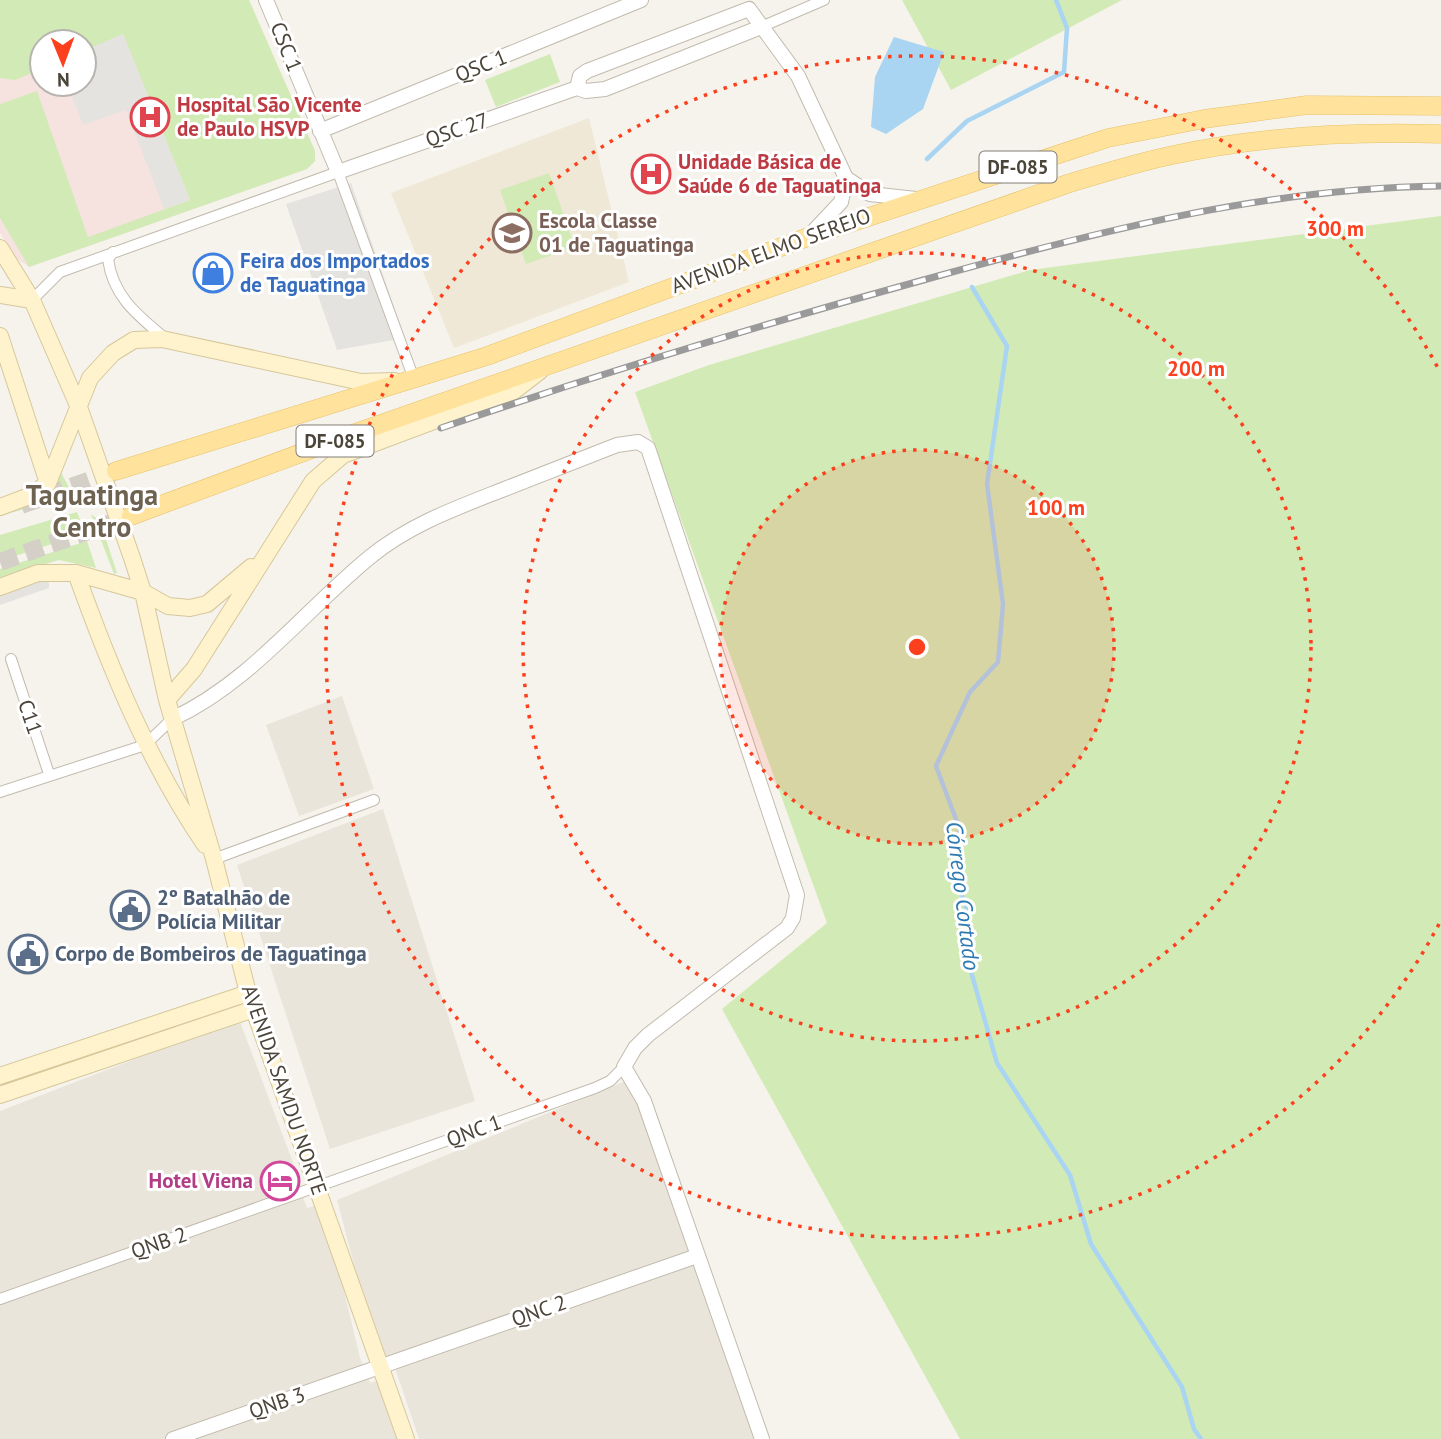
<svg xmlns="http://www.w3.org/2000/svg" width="1441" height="1439" font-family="'PT Sans',sans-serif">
  <rect width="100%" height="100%" fill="#f6f3ec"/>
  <path fill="#eae5da" d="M342 696 374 789 299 816 266 725Z
    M383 809 475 1101 330 1149 237 865Z
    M239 1019 300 1181 298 1183 307 1208 323 1203 360 1358 370 1383 385 1378 406 1439H0V1111Z
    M633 1078 760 1439H419L393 1362 381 1366 337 1200Z"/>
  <path fill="#efe8d6" d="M589 118 629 282 454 348 391 193Z"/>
  <path fill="#f6e3e0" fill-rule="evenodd" d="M0 0H249L315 151V161L307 169 29 267 16 258 0 233ZM42 42H84V84H42Z"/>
  <path fill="#d2eab5" d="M0 0H249L315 151V161L307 169 29 267 0 218V104L37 91 88 237 190 200 123 34 84 51V42H42V69L15 80 0 78Z
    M902 0H1122L951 90Z
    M550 54 560 82 496 107 485 80Z
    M549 173 575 247 526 264 500 190Z
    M1441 216V1439H960L722 1009 827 923 635 392 709 365 1030 270Z
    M58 467 73 495 0 516V513Z
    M77 512 85 533 0 561V535Z
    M91 514 100 521 117 573 114 574Z
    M87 541 96 568 59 560 0 578V569Z"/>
  <path fill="#e5e3e0" d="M123 34 190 200 164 209 126 110 83 125 67 84H84V51Z
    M351 183 405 338 337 350 286 204Z
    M43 579 49 583V588L0 605V594Z"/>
  <path fill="#a9d4f2" d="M894 37 944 52 923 109 886 134 871 127 875 77Z"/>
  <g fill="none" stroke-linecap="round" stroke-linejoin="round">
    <path stroke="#a9d4f2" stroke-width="4.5" d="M927 159 967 121 1064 72 1067 28 1056 0
      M972 287 1007 346 987 484 1003 604 998 662 970 692 936 766 960 830 957 883 967 909 970 968 997 1063 1070 1175 1091 1244 1182 1387 1194 1429 1201 1439"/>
    <path stroke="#d4d0c8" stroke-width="18" stroke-dasharray="18 9" stroke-linecap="butt" d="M21 505 116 471
      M0 562 131 516"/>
    <defs>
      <path id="minor" d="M761 27 824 0
        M113 252 108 259C113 298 140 317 167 340
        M32 300 60 272 338 172 414 379
        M11 659 49 774
        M0 792 145 745 172 719
        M214 859 374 800
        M0 1299 595 1088 610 1081 624 1067"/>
      <path id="tertiary" d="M266 0 338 172 577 88 586 91 605 89 761 27
        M577 88 580 76 587 71 749 9 798 76 846 178 870 194 916 199
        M320 131 641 0
        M809 236 841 202 846 178
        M172 719C250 683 305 610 370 557 409 525 456 508 502 490 540 475 578 460 617 445L638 442 648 448 797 895 793 918 787 928 648 1035 635 1048 624 1067 644 1101 762 1439
        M173 1439 697 1256"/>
      <path id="secondary" d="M0 248 32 300 80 410 132 558 143 592 167 700 214 859 248 993 406 1439
        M0 295 32 300
        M0 336 48 483
        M0 507 32 495 48 483 90 378 113 353 134 340 162 339 361 382 394 381
        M76 573C110 668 148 761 205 845
        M0 587 38 573H76L143 592 168 606 190 608 207 604 251 567
        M167 700 194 669 313 481 343 455 514 391 540 371
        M0 1076 248 993
        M0 1095 254 1009"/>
      <path id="primary" d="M116 471 487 356 808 237 1108 138 1204 119 1307 105 1441 106
        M131 516 358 432 1070 183C1104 173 1139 162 1173 155 1261 136 1352 131 1441 134"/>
    </defs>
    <use href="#minor" stroke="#c2bbae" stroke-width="12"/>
    <use href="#tertiary" stroke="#c2bbae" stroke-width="16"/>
    <use href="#secondary" stroke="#d6c79b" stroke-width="18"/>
    <use href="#primary" stroke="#e6c16a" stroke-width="19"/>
    <use href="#minor" stroke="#fff" stroke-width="10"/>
    <use href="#tertiary" stroke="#fff" stroke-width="14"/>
    <use href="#secondary" stroke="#fff3cd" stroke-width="16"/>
    <use href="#primary" stroke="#ffe39c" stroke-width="18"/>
    <defs>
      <path id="rail" d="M441 428C602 373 763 324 927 279 1096 232 1264 188 1441 186"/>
    </defs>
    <use href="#rail" stroke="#9a9a9a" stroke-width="7"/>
    <use href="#rail" stroke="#fff" stroke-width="4.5" stroke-dasharray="13" stroke-linecap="butt"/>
  </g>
  <circle cx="917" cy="647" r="197" fill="#fc3f1d" fill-opacity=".12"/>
  <g fill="none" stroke="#fc3f1d" stroke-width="3.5" stroke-dasharray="3.5 7">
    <circle cx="917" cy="647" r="197"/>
    <circle cx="917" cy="647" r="394"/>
    <path d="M1439 924A591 591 0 1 1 1439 370"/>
  </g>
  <defs>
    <symbol id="hospital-ring" viewBox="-11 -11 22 22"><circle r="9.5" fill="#fff" stroke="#e0444e" stroke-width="1.5"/><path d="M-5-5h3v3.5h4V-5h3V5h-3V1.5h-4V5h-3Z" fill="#e0444e"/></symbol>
    <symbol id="school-ring" viewBox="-11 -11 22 22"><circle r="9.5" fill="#fff" stroke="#8d6e63" stroke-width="1.5"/><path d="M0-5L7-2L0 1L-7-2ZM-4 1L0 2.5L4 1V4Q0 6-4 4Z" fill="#8d6e63"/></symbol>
    <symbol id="shop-ring" viewBox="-11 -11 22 22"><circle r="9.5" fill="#fff" stroke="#3f7fe0" stroke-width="1.5"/><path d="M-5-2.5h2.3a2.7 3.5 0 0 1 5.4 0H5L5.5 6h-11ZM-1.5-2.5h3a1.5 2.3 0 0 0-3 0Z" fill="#3f7fe0"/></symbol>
    <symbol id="civic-ring" viewBox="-11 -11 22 22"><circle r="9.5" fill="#fff" stroke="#5c6f8a" stroke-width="1.5"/><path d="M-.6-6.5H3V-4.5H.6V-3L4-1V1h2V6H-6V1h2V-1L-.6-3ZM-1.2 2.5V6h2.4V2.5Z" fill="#5c6f8a"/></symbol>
    <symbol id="hotel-ring" viewBox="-11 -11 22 22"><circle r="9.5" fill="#fff" stroke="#d1479c" stroke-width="1.5"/><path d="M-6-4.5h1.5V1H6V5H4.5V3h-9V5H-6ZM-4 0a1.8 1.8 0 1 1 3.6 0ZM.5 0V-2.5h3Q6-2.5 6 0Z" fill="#d1479c"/></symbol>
  </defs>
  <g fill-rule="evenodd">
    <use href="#hospital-ring" x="128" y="95" width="44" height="44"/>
    <use href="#hospital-ring" x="629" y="152" width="44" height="44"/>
    <use href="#school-ring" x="490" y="211" width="44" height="44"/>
    <use href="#shop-ring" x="191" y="251" width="44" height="44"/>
    <use href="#civic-ring" x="108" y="888" width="44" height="44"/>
    <use href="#civic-ring" x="6" y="932" width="44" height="44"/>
    <use href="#hotel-ring" x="258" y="1159" width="44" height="44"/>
  </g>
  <g text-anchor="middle" stroke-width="6" stroke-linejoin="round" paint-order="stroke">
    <g fill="#fff" stroke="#817c74" stroke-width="2">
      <rect x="979.5" y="151.5" width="77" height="31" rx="5"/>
      <rect x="296.5" y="425.5" width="77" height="31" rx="5"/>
    </g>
    <g font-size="19" font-weight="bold" fill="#4b4439">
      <text x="1018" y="174">DF-085</text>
      <text x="335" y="448">DF-085</text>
    </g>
    <g font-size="21" fill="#4b4439" stroke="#fff">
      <text transform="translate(286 47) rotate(68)" y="7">CSC 1</text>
      <text transform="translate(481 66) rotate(-22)" y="7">QSC 1</text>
      <text transform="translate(457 130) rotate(-19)" y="7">QSC 27</text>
      <text transform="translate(771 251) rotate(-20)" y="7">AVENIDA ELMO SEREJO</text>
      <text transform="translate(30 717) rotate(71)" y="7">C11</text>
      <text transform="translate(284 1090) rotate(71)" y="7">AVENIDA SAMDU NORTE</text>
      <text transform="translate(474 1131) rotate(-20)" y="7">QNC 1</text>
      <text transform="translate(159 1243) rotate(-19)" y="7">QNB 2</text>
      <text transform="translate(539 1311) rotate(-19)" y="7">QNC 2</text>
      <text transform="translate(277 1403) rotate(-19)" y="7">QNB 3</text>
    </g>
    <g font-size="21" font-weight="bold" fill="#be3a42" stroke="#fff" text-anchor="start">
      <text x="177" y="112">Hospital São Vicente<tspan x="177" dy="24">de Paulo HSVP</tspan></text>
      <text x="678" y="169">Unidade Básica de<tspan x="678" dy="24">Saúde 6 de Taguatinga</tspan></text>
    </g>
    <g font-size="21" font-weight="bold" fill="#785e54" stroke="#fff" text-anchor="start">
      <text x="539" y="228">Escola Classe<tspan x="539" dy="24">01 de Taguatinga</tspan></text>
    </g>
    <g font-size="21" font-weight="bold" fill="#366cbe" stroke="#fff" text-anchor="start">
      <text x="240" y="268">Feira dos Importados<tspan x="240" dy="24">de Taguatinga</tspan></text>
    </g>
    <g font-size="21" font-weight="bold" fill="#4e5e75" stroke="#fff" text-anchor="start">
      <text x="157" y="905">2º Batalhão de<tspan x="157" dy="24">Polícia Militar</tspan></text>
      <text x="55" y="961">Corpo de Bombeiros de Taguatinga</text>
    </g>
    <g font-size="21" font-weight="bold" fill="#b23c85" stroke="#fff" text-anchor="end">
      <text x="253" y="1188">Hotel Viena</text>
    </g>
    <g font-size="23" font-style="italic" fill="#2e7ab2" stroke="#fff">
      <text transform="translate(963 896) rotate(83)" y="8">Córrego Cortado</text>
    </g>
    <g font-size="28" font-weight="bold" fill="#6e6250" stroke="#fff">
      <text x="92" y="505">Taguatinga<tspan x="92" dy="32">Centro</tspan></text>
    </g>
  </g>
  <circle cx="917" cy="647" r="10" fill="#fc3f1d" stroke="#fff" stroke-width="3.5"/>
  <g font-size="21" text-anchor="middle" font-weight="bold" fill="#fc3f1d" stroke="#fff" stroke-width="6" stroke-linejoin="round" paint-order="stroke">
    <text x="1335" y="236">300 m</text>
    <text x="1196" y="376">200 m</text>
    <text x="1056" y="515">100 m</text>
  </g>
  <g transform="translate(63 63) rotate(179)"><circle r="33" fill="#ffffff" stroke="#b7b4b0" stroke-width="2"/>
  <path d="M0-5L12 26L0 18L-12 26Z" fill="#fc3f1d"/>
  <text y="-10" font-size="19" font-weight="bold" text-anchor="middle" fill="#4b4439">N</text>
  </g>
</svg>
